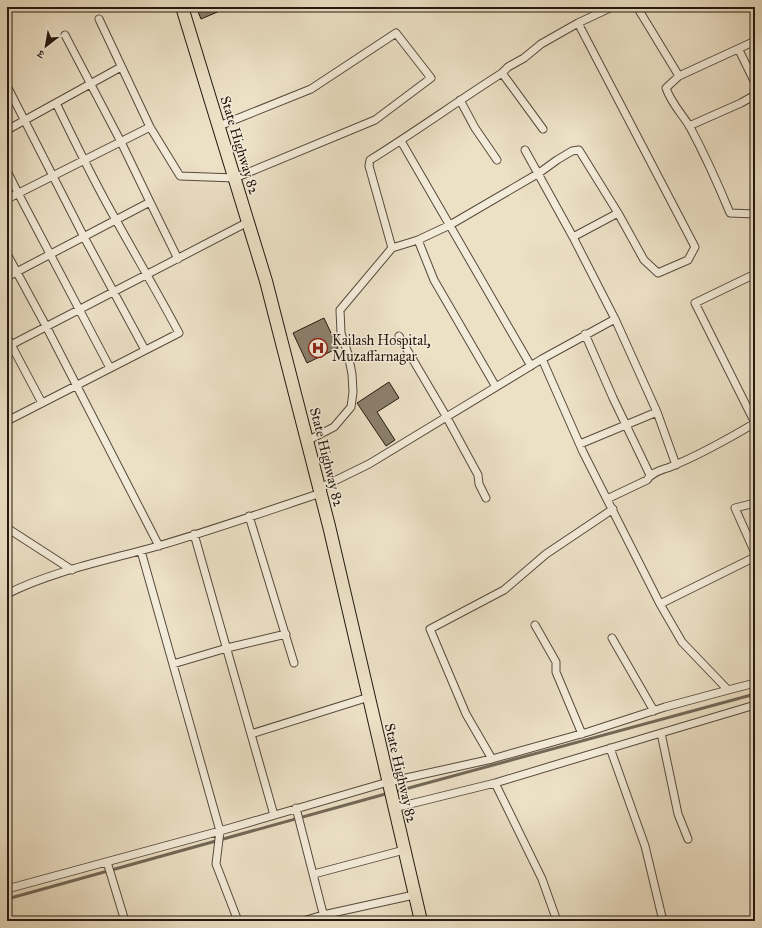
<svg xmlns="http://www.w3.org/2000/svg" width="762" height="928" font-family="'IM FELL Great Primer','Noto Serif Devanagari',serif">
  <rect width="100%" height="100%" fill="#ece0c5"/>
  <filter id="stains"><feTurbulence type="fractalNoise" baseFrequency=".005" numOctaves="4"/><feColorMatrix values="0 0 0 0 .2 0 0 0 0 .09 0 0 0 0 .02 0 0 0 .5 -.17"/></filter>
  <radialGradient id="worn" r=".72"><stop offset=".6" stop-color="#630" stop-opacity="0"/><stop offset="1" stop-color="#630" stop-opacity=".3"/></radialGradient>
  <g fill="none" stroke-linecap="round" stroke-linejoin="round">
    <path stroke="#736757" stroke-width="3" d="M394 792 755 694
      M7 899 389 793"/>
  </g>
  <path fill="#8c806e" stroke="#24180f" d="M196 7H229L201 19Z
    M324 318 338 348 307 363 293 333Z
    M389 382 399 398 377 412 395 440 386 446 357 403Z"/>
  <g fill="none" stroke-linecap="round" stroke-linejoin="round">
    <defs>
      <path id="minor" d="M637 7 679 76
        M99 19 150 127 180 176 235 178 375 120 431 78 396 33 311 89 219 126
        M755 41 679 76 666 88C671 103 682 114 690 127 705 155 718 184 730 213L755 214
        M739 50 755 83
        M502 73 543 129
        M7 86 84 237 145 350
        M460 100 475 128 497 160
        M689 126 741 103 755 95
        M7 130 121 67
        M401 141 531 366
        M525 150 573 237 615 319
        M7 171 18 193 110 368
        M7 199 150 127
        M150 202 178 259
        M573 237 618 213
        M418 240 434 280 496 387
        M392 248 369 166 370 160C415 132 458 101 502 73L508 67 524 58 541 44 578 23 612 7
        M7 254 46 326 159 546
        M7 277 150 202 121 142 65 35
        M585 334 613 398 650 475
        M399 336 446 416 478 475 479 484 486 498
        M7 337 42 403
        M7 347 248 222
        M542 359 615 319 657 412 580 444
        M657 412 676 465
        M7 421 179 333C159 295 137 258 116 220 94 182 75 142 56 103
        M307 441 334 427 351 407 353 392 352 374 348 354 341 333 340 310 392 248 418 240 450 225 539 173 557 160 572 151 579 150 618 213 644 260 658 273 688 260 695 247 578 23
        M607 499 647 480C652 472 662 470 670 467 700 455 728 439 755 423L695 303 755 274
        M755 503 735 508 755 553
        M249 516 294 663
        M7 528 72 570
        M194 534 274 815
        M141 551 220 831 216 864 238 921
        M7 594C52 571 109 560 158 546 213 530 267 511 321 493
        M660 604 755 557
        M535 625 556 662V672L582 734
        M612 638 654 711
        M173 664 227 648 286 634
        M728 690 755 683
        M251 734 369 697
        M610 748 645 846 663 921
        M492 759 466 714 430 629 504 590 546 554 613 509
        M495 783 661 733
        M296 808 325 921
        M394 808 495 783 542 879 557 921
        M688 839 678 814 661 733 755 705
        M107 862 125 921
        M314 874 404 850
        M7 889 220 831 388 782 492 759 588 732 665 707 728 690 682 642 660 604 583 452 542 359 369 464 320 488
        M303 921 323 915 414 895"/>
      <path id="primary" d="M182 7 266 281 329 526 421 921"/>
    </defs>
    <use href="#minor" stroke="#564a3c" stroke-width="9"/>
    <use href="#primary" stroke="#24180f" stroke-width="14"/>
    <use href="#minor" stroke="#f3ebd9" stroke-width="7"/>
    <use href="#primary" stroke="#ece0c5" stroke-width="12"/>
  </g>
  <defs>
    <symbol id="hospital-ring" viewBox="-11 -11 22 22"><circle r="9.5" fill="#f3ebd9" stroke="#8f2418" stroke-width="1.5"/><path d="M-5-5h3v3.5h4V-5h3V5h-3V1.5h-4V5h-3Z" fill="#8f2418"/></symbol>
  </defs>
  <g fill-rule="evenodd">
    <use href="#hospital-ring" x="307" y="337" width="22" height="22"/>
  </g>
  <g text-anchor="middle" stroke-width="3" stroke-linejoin="round" paint-order="stroke">
    <g font-size="14" fill="#24180f" stroke="#f3ebd9">
      <text transform="translate(240 145) rotate(73)" y="5">State Highway 82</text>
      <text transform="translate(327 457) rotate(76)" y="5">State Highway 82</text>
      <text transform="translate(401 773) rotate(77)" y="5">State Highway 82</text>
    </g>
    <g font-size="14" fill="#24180f" stroke="#f3ebd9" text-anchor="start">
      <text x="332" y="345">Kailash Hospital,<tspan x="332" dy="16">Muzaffarnagar</tspan></text>
    </g>
  </g>
  <rect width="762" height="928" fill="none" stroke="#ece0c5" stroke-width="24"/>
  <rect x="8" y="8" width="746" height="912" fill="none" stroke="#24180f" stroke-width="2"/>
  <rect x="12" y="12" width="738" height="904" fill="none" stroke="#24180f"/>
  <g transform="translate(46 46) rotate(211)" stroke="#f3ebd9" stroke-width="3" paint-order="stroke">
  <path d="M0-3L7 15L0 10L-7 15Z" fill="#24180f"/>
  <text y="-6" font-size="11" font-weight="bold" text-anchor="middle" fill="#24180f">उ</text>
  </g>
  <rect width="100%" height="100%" filter="url(#stains)"/>
  <rect width="100%" height="100%" fill="url(#worn)"/>
</svg>
